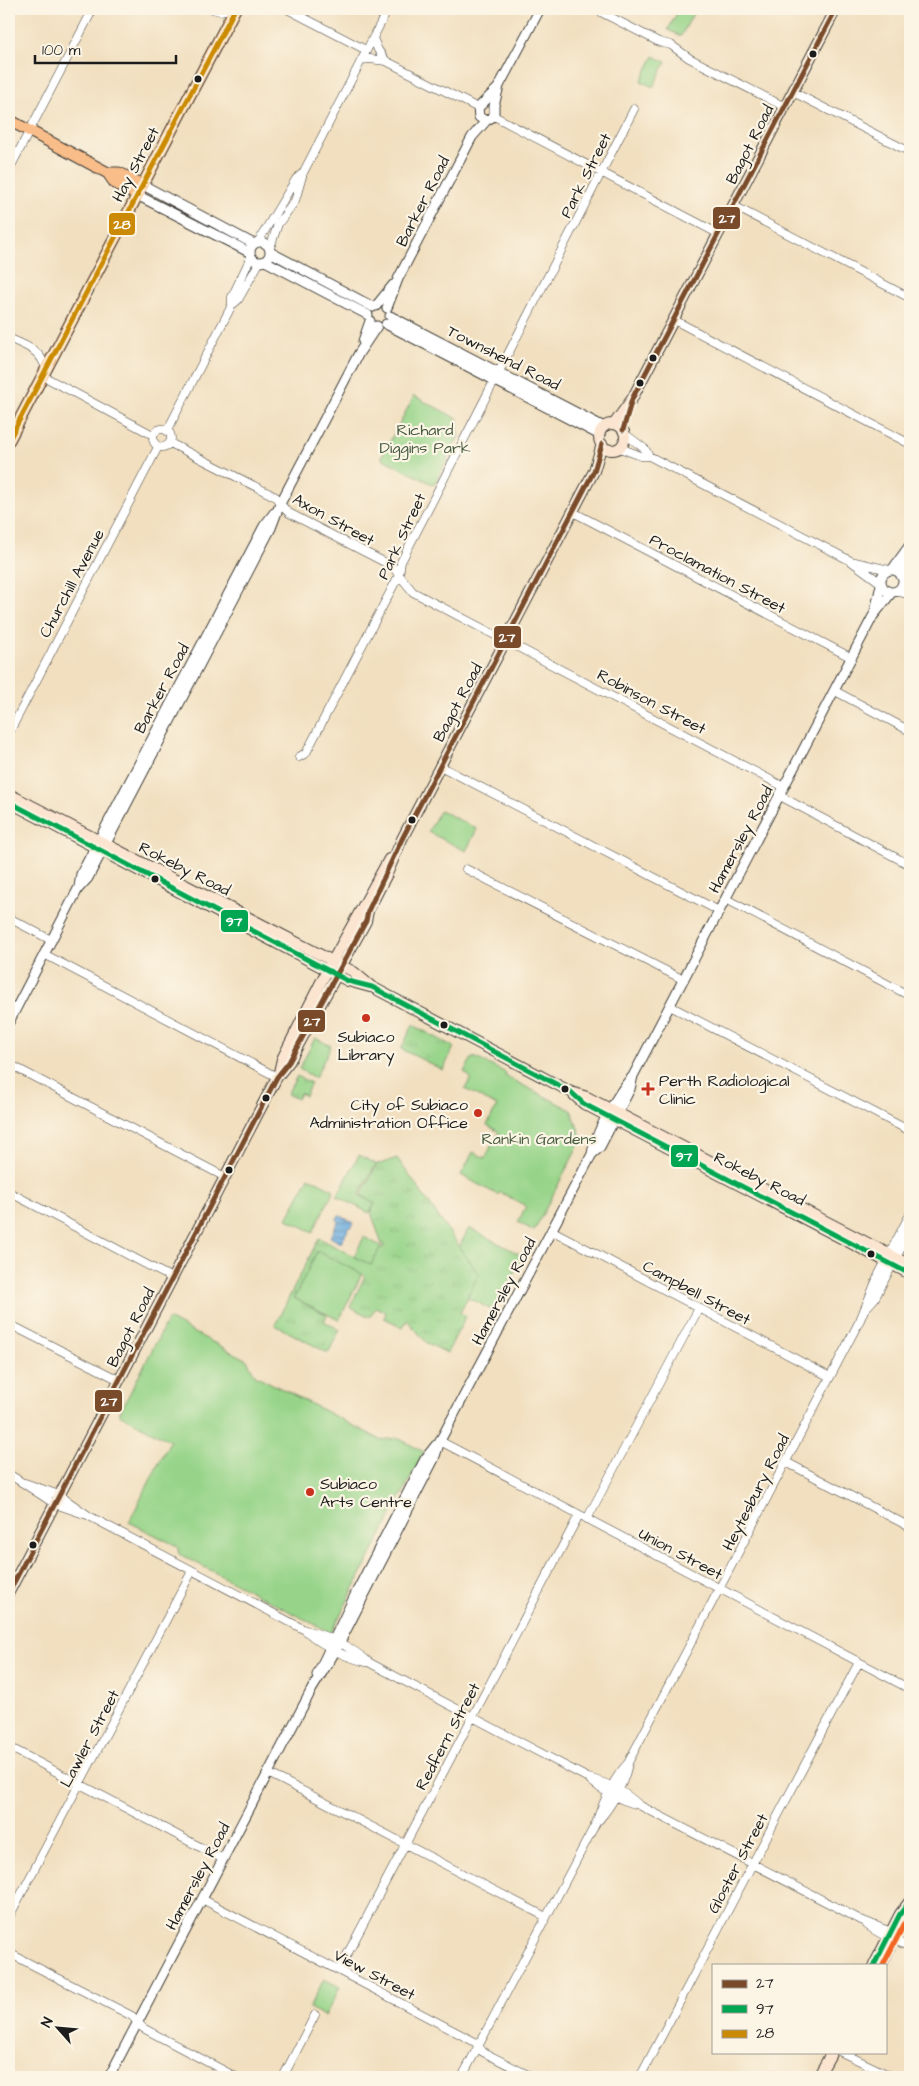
<svg xmlns="http://www.w3.org/2000/svg" width="919" height="2086" font-family="'Architects Daughter',sans-serif">
  <defs>
    <pattern id="grass-tufts" width="24" height="20" patternUnits="userSpaceOnUse" patternTransform="scale(1.25)"><rect width="24" height="20" fill="#97d489"/><path d="M3 7l-1-3M5 7V3M7 7l1-3M15 17l-1-3M17 17v-4M19 17l1-3" fill="none" stroke="#82b576"/></pattern>
    <pattern id="water-rules" width="6" height="5" patternUnits="userSpaceOnUse" patternTransform="scale(1.25)"><rect width="6" height="5" fill="#69abde"/><path d="M0 2.5h6" fill="none" stroke="#568ab3"/></pattern>
  </defs>
  <rect width="100%" height="100%" fill="#fcf5e5"/>
  <filter id="ink" filterUnits="userSpaceOnUse"><feTurbulence type="fractalNoise" baseFrequency=".02" numOctaves="2"/><feDisplacementMap in="SourceGraphic" scale="10" xChannelSelector="R" yChannelSelector="G"/><feConvolveMatrix kernelMatrix="1 2 1 2 8 2 1 2 1" color-interpolation-filters="sRGB"/></filter>
  <filter id="wash" filterUnits="userSpaceOnUse"><feTurbulence type="fractalNoise" baseFrequency=".0096" numOctaves="4" result="noise"/><feDisplacementMap in="SourceGraphic" scale="20" xChannelSelector="R" yChannelSelector="G"/><feGaussianBlur stdDeviation="1.12" result="paint"/><feColorMatrix in="noise" values="0 0 0 0 0 0 0 0 0 0 0 0 0 0 0 0 0 1.4 0 .05"/><feComposite in="paint" operator="in"/></filter>
  <g filter="url(#wash)">
    <rect width="100%" height="100%" fill="#f1dfbf"/>
    <path fill="url(#grass-tufts)" stroke="#5a7852" d="M413 1025 454 1047 443 1070 401 1049Z
      M297 1076 311 1083 305 1096 300 1093 297 1099 287 1094Z
      M397 1158 479 1274 460 1313 466 1316 447 1353 427 1343 407 1320 403 1327 384 1318 386 1312 376 1307 370 1317 350 1307 365 1276 317 1252 294 1298 327 1315 324 1321 340 1330 328 1353 275 1325 319 1238 371 1265 380 1247 383 1248 384 1246 382 1245 371 1212 375 1203 361 1195 378 1163 380 1164Z"/>
    <path fill="#97d489" stroke="#5a7852" d="M679 9 695 10 681 36 668 30Z
      M654 56 666 62 653 87 641 81Z
      M414 396 458 419V438L434 485 381 458Z
      M440 810 477 829 466 851 428 832Z
      M315 1038 331 1046 315 1078 299 1069Z
      M472 1058H476L506 1073 505 1076 571 1110 582 1139 534 1231 518 1222 526 1206 500 1192 498 1195 461 1175 473 1152 485 1158 499 1132 487 1125 497 1106 465 1089 471 1078 464 1072Z
      M359 1155 376 1164 359 1195 375 1203 369 1213 337 1196Z
      M309 1177 334 1190 313 1232 287 1219Z
      M469 1228 523 1256 494 1311 467 1297 479 1274 459 1247Z
      M364 1237 381 1246 371 1265 354 1256Z
      M317 1251 362 1274 339 1320 294 1298Z
      M168 1319 247 1360 255 1375 381 1440 398 1438 424 1452 331 1633 179 1554 177 1546 129 1522 170 1441 119 1414Z
      M324 1979 340 1987 325 2016 309 2008Z"/>
    <path fill="url(#water-rules)" stroke="#42647d" d="M339 1215 354 1223 352 1227 349 1228 341 1243 330 1237 338 1222 337 1219Z"/>
  </g>
  <g filter="url(#ink)">
    <g fill="none" stroke-linecap="round" stroke-linejoin="round">
      <defs>
        <path id="minor" d="M212 9 220 11 231 9
          M287 9 366 50
          M595 9 659 42 671 45 689 58 785 107
          M373 38 378 50 386 61
          M361 60 370 59 386 61 478 108
          M793 92 910 152
          M494 116 719 234
          M9 170 93 9
          M734 206 910 298
          M258 242 296 179 303 173
          M270 248 278 224 295 201 303 173 388 9
          M232 305V297L251 257
          M674 320 910 444
          M9 338C27 347 40 349 46 369
          M43 376 153 435
          M153 438a9 9 0 1 1 18 0a9 9 0 1 1-18 0Z
          M167 431 232 305 238 300 259 263
          M625 434 645 449 649 456
          M170 443 276 497 280 504 289 513 392 566 413 592 784 787
          M620 448 641 456H649L851 561 881 583
          M573 512 852 658
          M855 562 889 570
          M902 578 910 586
          M896 591 910 595
          M835 691 910 731
          M9 733 158 447
          M299 757 306 753 399 575 401 562 634 109
          M440 766 719 911
          M780 796 910 865
          M466 869 684 980
          M726 899 910 996
          M9 918 51 940
          M44 954 277 1077
          M670 1006 910 1131
          M9 1064 225 1177
          M9 1192 172 1278
          M551 1230 830 1377
          M866 1308 875 1298 910 1231
          M9 1324 119 1380
          M440 1441 910 1689
          M786 1462 910 1527
          M9 1474 55 1504 84 1514
          M25 1483 59 1495 89 1516 305 1630C329 1636 351 1647 370 1663L588 1778C608 1783 624 1791 639 1805
          M587 1519 699 1308
          M306 1631C323 1646 345 1657 366 1662
          M9 1747 223 1859
          M268 1773 546 1917
          M589 1779C604 1793 620 1800 639 1805L861 1920 891 1932 893 1936
          M599 1820C612 1805 624 1784 628 1764
          M202 1899 475 2042 483 2052 532 2077
          M9 1917 192 1571
          M867 1925C883 1937 893 1939 910 1947
          M9 1953 132 2016 143 2028 236 2077
          M339 1970 579 1515
          M841 2052 893 2077
          M283 2077 315 2015
          M462 2077 596 1823C603 1802 613 1779 628 1763L860 1320 879 1274 910 1214
          M640 2077 859 1662"/>
        <path id="tertiary" d="M486 121 479 117 478 108 498 88
          M143 185 254 244
          M137 195 249 252
          M250 252a10 10 0 1 1 20 0a10 10 0 1 1-20 0Z
          M270 252 373 307
          M265 261 368 315
          M376 306 393 285
          M387 308 398 279 472 137 486 121 494 116V106L499 86 540 9
          M390 316 604 427
          M386 324 600 435
          M363 341 370 321
          M892 570 910 545
          M881 581a11 11 0 1 1 22 0a11 11 0 1 1-22 0Z
          M901 576 910 552
          M875 611 881 585
          M79 887 81 874 264 526 274 513
          M9 1022 78 889 88 878 271 528 280 504 359 353 377 326
          M592 1154 600 1147 630 1089 633 1076 873 616 892 592
          M317 1675 356 1593 425 1459 436 1445
          M109 2077 312 1689 336 1650 434 1459 440 1441 592 1154C595 1133 619 1091 633 1076"/>
        <path id="secondary" d="M614 424 632 399 836 9
          M599 437a13 13 0 1 1 26 0a13 13 0 1 1-26 0Z
          M9 794 354 972 372 987 571 1092 587 1097 910 1265
          M9 802 348 981 370 987
          M279 1072 282 1059 323 978 389 859
          M574 1095 584 1104 910 1274
          M9 1592 277 1077 289 1062 366 921 368 911 387 874 402 839 594 471 602 444
          M883 1962 910 1907
          M874 1965 900 1914 910 1901
          M818 2077 832 2052"/>
        <path id="primary" d="M9 120 108 173 115 183 137 195
          M108 173H119L143 185
          M9 440 235 9"/>
      </defs>
      <use href="#minor" stroke="#3c3934" stroke-width="9"/>
      <use href="#tertiary" stroke="#3c3934" stroke-width="11"/>
      <use href="#secondary" stroke="#3c3934" stroke-width="12"/>
      <use href="#primary" stroke="#3c3934" stroke-width="13"/>
      <use href="#minor" stroke="#fff" stroke-width="8"/>
      <use href="#tertiary" stroke="#fff" stroke-width="9"/>
      <use href="#secondary" stroke="#fce5d0" stroke-width="10"/>
      <use href="#primary" stroke="#f8bd89" stroke-width="11"/>
      <defs>
        <path id="bus-1" d="M623 430 632 399 836 9
          M9 1592 277 1077 289 1062 366 921 368 911 402 839 594 471 602 444"/>
        <path id="bus-2" d="M9 802 348 981 372 987 571 1092 584 1104 910 1274
          M874 1965 900 1914 910 1901"/>
        <path id="bus-3" d="M9 440 235 9"/>
        <path id="bus-4" d="M883 1965 910 1913"/>
      </defs>
      <use href="#bus-1" stroke="#fcf5e5" stroke-width="9"/>
      <use href="#bus-2" stroke="#fcf5e5" stroke-width="9"/>
      <use href="#bus-3" stroke="#fcf5e5" stroke-width="9"/>
      <use href="#bus-4" stroke="#fcf5e5" stroke-width="9"/>
      <use href="#bus-1" stroke="#7a4b2a" stroke-width="5"/>
      <use href="#bus-2" stroke="#00a651" stroke-width="5"/>
      <use href="#bus-3" stroke="#cb8a06" stroke-width="5"/>
      <use href="#bus-4" stroke="#f26522" stroke-width="5"/>
    </g>
  </g>
  <g fill="#1c1c1c" stroke="#fcf5e5" stroke-width="2">
    <circle cx="813" cy="54" r="4.5"/>
    <circle cx="198" cy="79" r="4.5"/>
    <circle cx="653" cy="358" r="4.5"/>
    <circle cx="640" cy="383" r="4.5"/>
    <circle cx="412" cy="820" r="4.5"/>
    <circle cx="155" cy="879" r="4.5"/>
    <circle cx="444" cy="1025" r="4.5"/>
    <circle cx="565" cy="1089" r="4.5"/>
    <circle cx="266" cy="1098" r="4.5"/>
    <circle cx="229" cy="1170" r="4.5"/>
    <circle cx="871" cy="1254" r="4.5"/>
    <circle cx="33" cy="1545" r="4.5"/>
  </g>
  <g fill="#c8321e" stroke="#fcf5e5" stroke-width="2">
    <circle cx="366" cy="1018" r="5"/>
    <path d="M645.5 1081.5h5v5h5v5h-5v5h-5v-5h-5v-5h5z"/>
    <circle cx="478" cy="1113" r="5"/>
    <circle cx="310" cy="1492" r="5"/>
  </g>
  <g text-anchor="middle" stroke-width="4.5" stroke-linejoin="round" paint-order="stroke">
    <g font-size="16" fill="#1c1c1c" stroke="#fcf5e5">
      <text transform="translate(749 144) rotate(-63)" y="6">Bagot Road</text>
      <text transform="translate(135 164) rotate(-62)" y="6">Hay Street</text>
      <text transform="translate(585 175) rotate(-63)" y="6">Park Street</text>
      <text transform="translate(422 201) rotate(-63)" y="6">Barker Road</text>
      <text transform="translate(504 357) rotate(27)" y="6">Townshend Road</text>
      <text transform="translate(334 519) rotate(29)" y="6">Axon Street</text>
      <text transform="translate(401 536) rotate(-65)" y="6">Park Street</text>
      <text transform="translate(718 573) rotate(28)" y="6">Proclamation Street</text>
      <text transform="translate(71 583) rotate(-62)" y="6">Churchill Avenue</text>
      <text transform="translate(161 688) rotate(-62)" y="6">Barker Road</text>
      <text transform="translate(652 701) rotate(28)" y="6">Robinson Street</text>
      <text transform="translate(457 702) rotate(-62)" y="6">Bagot Road</text>
      <text transform="translate(740 839) rotate(-62)" y="6">Hamersley Road</text>
      <text transform="translate(185 868) rotate(27)" y="6">Rokeby Road</text>
      <text transform="translate(760 1178) rotate(27)" y="6">Rokeby Road</text>
      <text transform="translate(503 1291) rotate(-62)" y="6">Hamersley Road</text>
      <text transform="translate(697 1292) rotate(28)" y="6">Campbell Street</text>
      <text transform="translate(130 1327) rotate(-63)" y="6">Bagot Road</text>
      <text transform="translate(755 1492) rotate(-63)" y="6">Heytesbury Road</text>
      <text transform="translate(681 1553) rotate(28)" y="6">Union Street</text>
      <text transform="translate(447 1736) rotate(-62)" y="6">Redfern Street</text>
      <text transform="translate(89 1738) rotate(-62)" y="6">Lawler Street</text>
      <text transform="translate(737 1863) rotate(-62)" y="6">Gloster Street</text>
      <text transform="translate(197 1876) rotate(-62)" y="6">Hamersley Road</text>
      <text transform="translate(375 1974) rotate(28)" y="6">View Street</text>
    </g>
    <g font-size="16" fill="#475c42" stroke="#fcf5e5">
      <text x="425" y="435">Richard<tspan x="425" dy="18">Diggins Park</tspan></text>
      <text x="539" y="1144">Rankin Gardens</text>
    </g>
    <g font-size="16" fill="#1c1c1c" stroke="#fcf5e5" text-anchor="start">
      <text x="366" y="1042" text-anchor="middle">Subiaco<tspan x="366" dy="18">Library</tspan></text>
      <text x="659" y="1086">Perth Radiological<tspan x="659" dy="18">Clinic</tspan></text>
      <text x="468" y="1110" text-anchor="end">City of Subiaco<tspan x="468" dy="18">Administration Office</tspan></text>
      <text x="320" y="1489">Subiaco<tspan x="320" dy="18">Arts Centre</tspan></text>
    </g>
  </g>
  <g stroke="#fcf5e5" stroke-width="2">
    <rect x="712" y="206" width="29" height="24" rx="5" fill="#7a4b2a"/>
    <rect x="108" y="212" width="28" height="24" rx="5" fill="#cb8a06"/>
    <rect x="493" y="625" width="29" height="24" rx="5" fill="#7a4b2a"/>
    <rect x="220" y="909" width="29" height="24" rx="5" fill="#00a651"/>
    <rect x="297" y="1009" width="29" height="24" rx="5" fill="#7a4b2a"/>
    <rect x="670" y="1144" width="29" height="24" rx="5" fill="#00a651"/>
    <rect x="94" y="1389" width="29" height="24" rx="5" fill="#7a4b2a"/>
  </g>
  <g font-size="14" text-anchor="middle" font-weight="bold" fill="#fff">
    <text x="727" y="223">27</text>
    <text x="122" y="229">28</text>
    <text x="507" y="642">27</text>
    <text x="234" y="926">97</text>
    <text x="312" y="1026">27</text>
    <text x="684" y="1161">97</text>
    <text x="109" y="1406">27</text>
  </g>
  <rect width="919" height="2086" fill="none" stroke="#fcf5e5" stroke-width="30"/>
  <rect x="712" y="1964" width="175" height="90" fill="#fcf5e5" stroke="#a29e95"/>
  <rect x="722" y="1980" width="25" height="8" fill="#7a4b2a" stroke="#a29e95"/>
  <text x="756" y="1988" font-size="15" fill="#1c1c1c">27</text>
  <rect x="722" y="2005" width="25" height="8" fill="#00a651" stroke="#a29e95"/>
  <text x="756" y="2014" font-size="15" fill="#1c1c1c">97</text>
  <rect x="722" y="2030" width="25" height="8" fill="#cb8a06" stroke="#a29e95"/>
  <text x="756" y="2038" font-size="15" fill="#1c1c1c">28</text>
  <g transform="translate(58 2028) rotate(297)" stroke="#fcf5e5" stroke-width="4" paint-order="stroke">
  <path d="M0-4L9 19L0 12L-9 19Z" fill="#1c1c1c"/>
  <text y="-8" font-size="14" font-weight="bold" text-anchor="middle" fill="#1c1c1c">N</text>
  </g>
  <path d="M35 55v8h141v-8" fill="none" stroke="#1c1c1c" stroke-width="2.5"/>
  <text x="42" y="55" font-size="15" fill="#1c1c1c" stroke="#fcf5e5" stroke-width="4" paint-order="stroke">100 m</text>
</svg>
